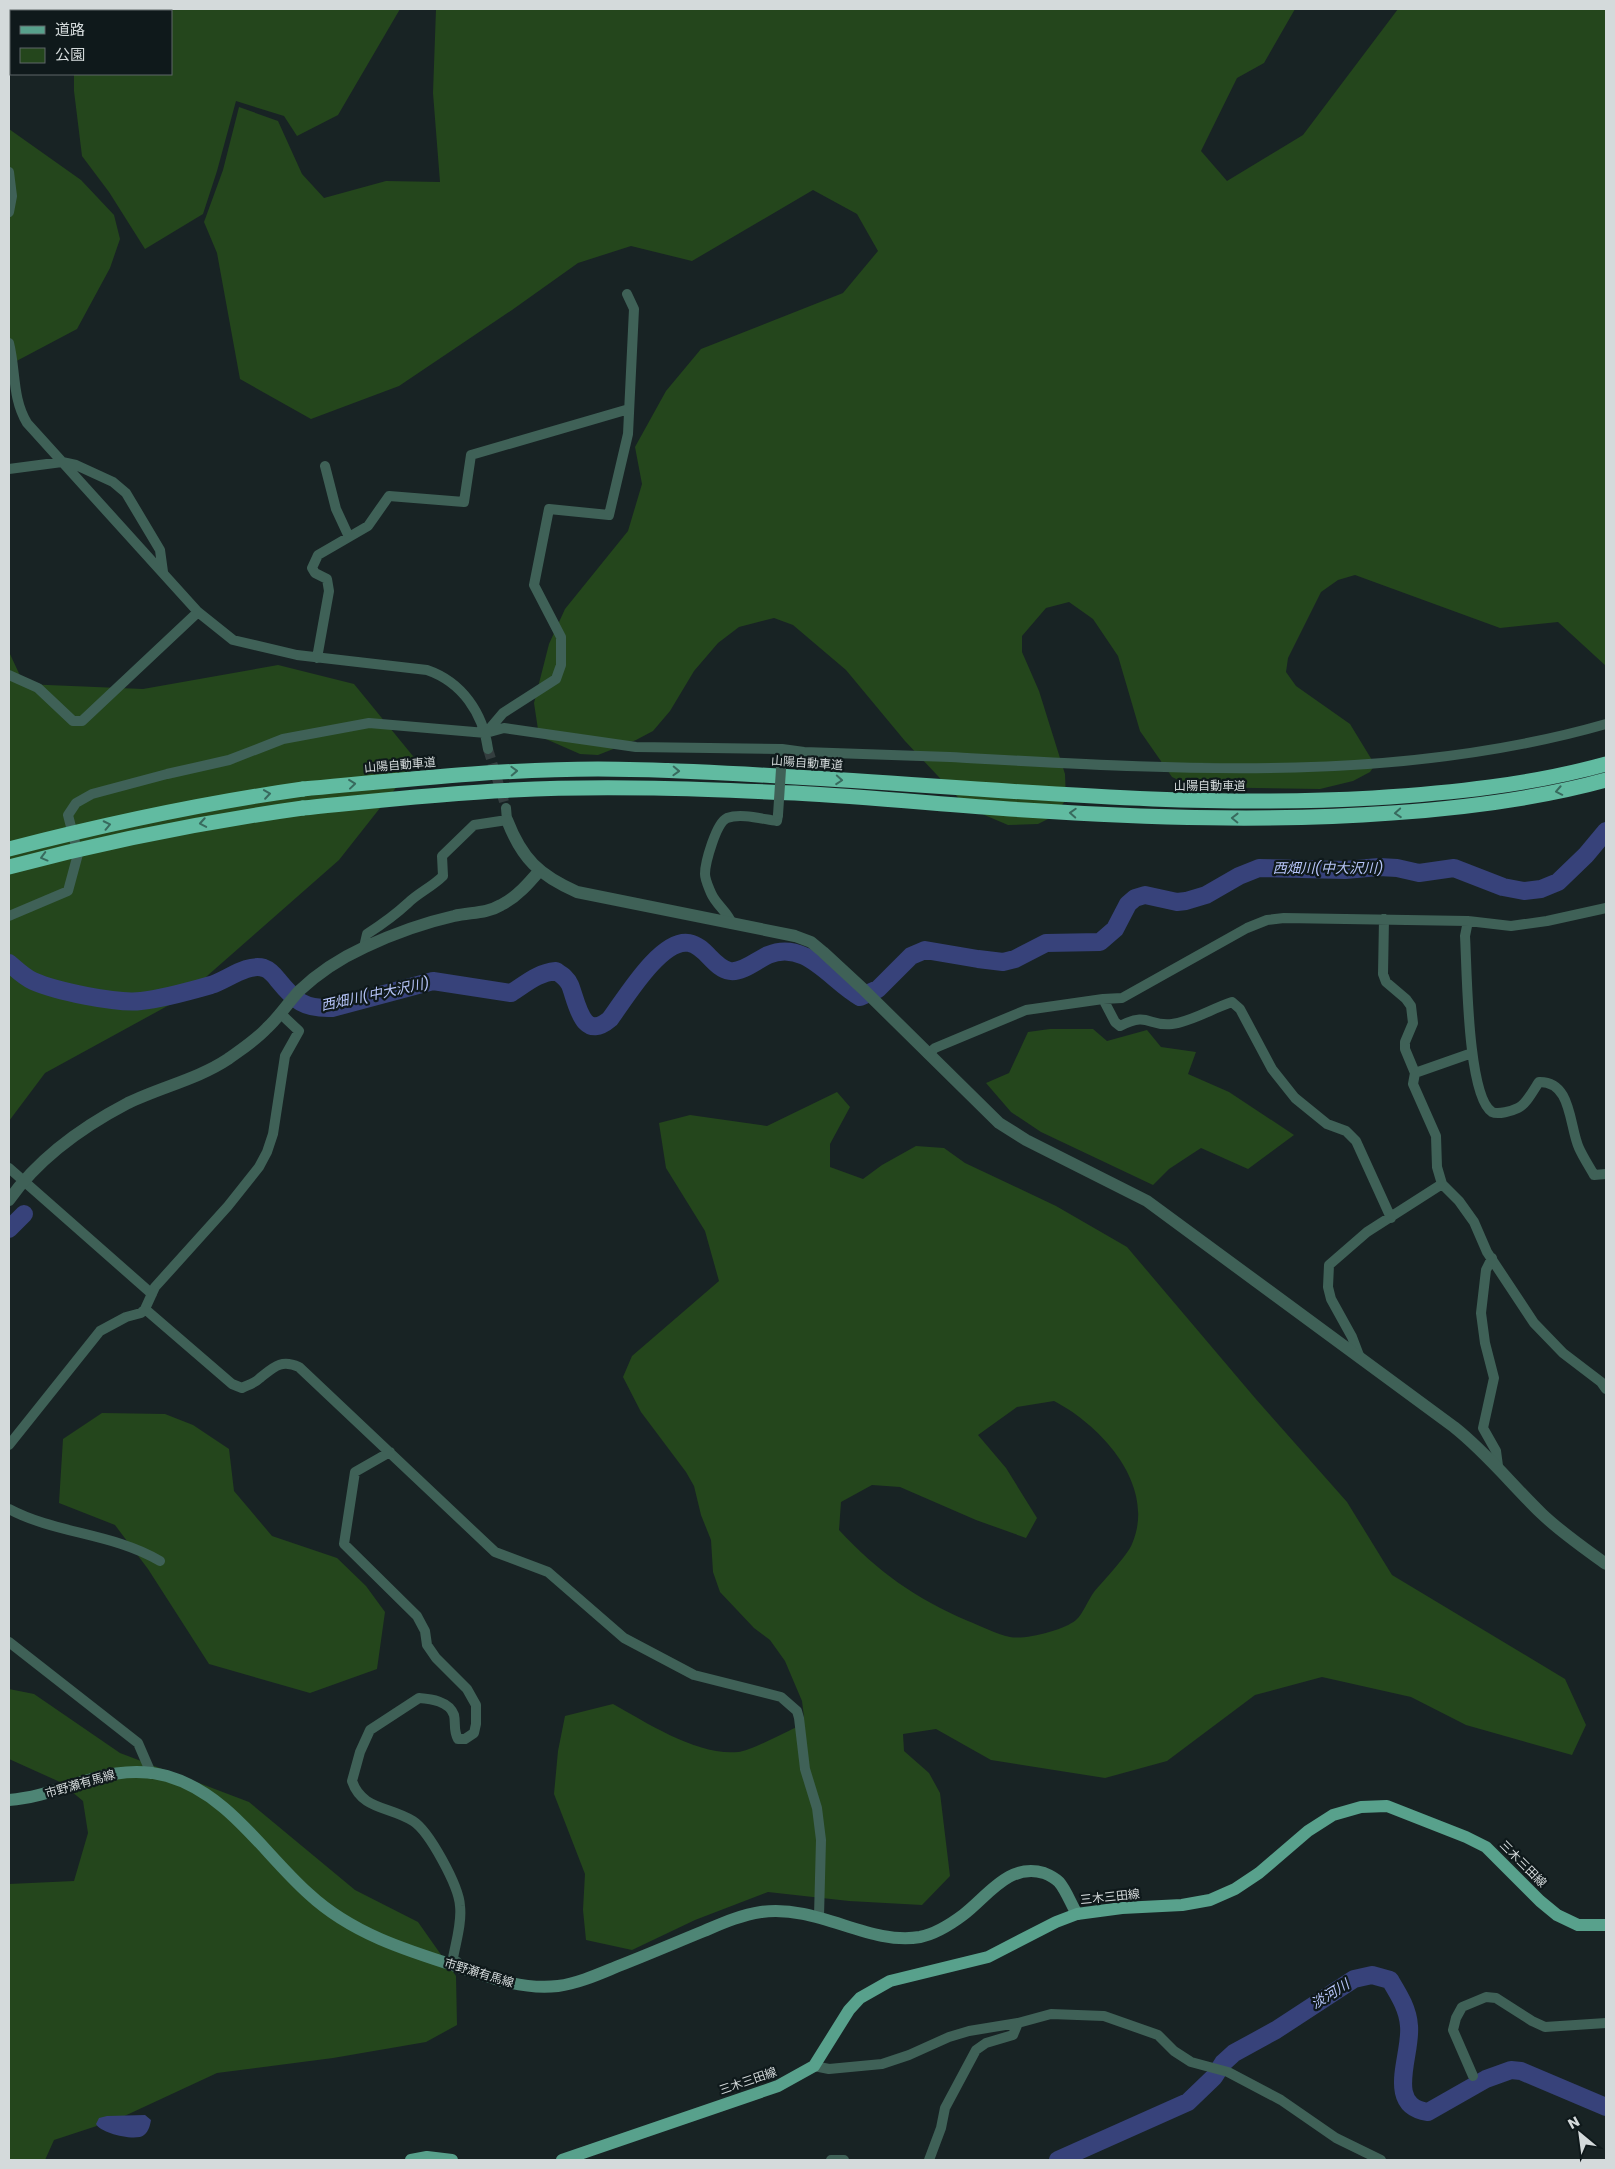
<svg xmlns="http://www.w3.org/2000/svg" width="1615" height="2169" font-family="Poppins,'Noto Sans JP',sans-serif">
  <rect width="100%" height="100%" fill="#182324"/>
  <path fill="#24461c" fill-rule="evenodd" d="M76 9H400L338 115 297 136 284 116 236 101 217 171 203 214 145 249 109 192 82 156 74 91V74H171V11H76Z
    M436 9H1295L1264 63 1237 78 1201 151 1227 181 1303 135 1398 9H1606V666L1558 622 1500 628 1355 575 1338 580 1321 592 1288 658 1286 672 1296 686 1350 724 1375 765 1370 772 1353 781 1320 789 1193 787 1172 777 1140 731 1118 656 1093 619 1069 602 1046 608 1022 636V652L1039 691 1065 774 1066 800 1052 817 1038 824 1008 825 968 808 905 741 846 670 793 625 774 618 739 627 718 643 694 671 670 711 653 731 636 740 598 755 580 754 539 736 534 703 549 644 565 609 628 531 642 484 635 447 666 391 701 349 843 293 878 251 857 214 813 190 692 261 631 246 578 263 512 310 399 386 311 419 240 379 217 253 204 222 223 170 239 107 278 121 302 174 324 198 386 181 440 182 433 93Z
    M9 129 81 180 114 215 120 239 110 268 77 329 9 365Z
    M9 652 24 684 143 689 278 665 354 684 417 761 339 860 182 998 45 1073 9 1121Z
    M1050 1029H1093L1107 1041 1147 1030 1161 1047 1196 1052 1188 1074 1229 1092 1294 1135 1248 1169 1201 1148 1169 1169 1153 1185 1041 1132 1011 1112 986 1083 1009 1073 1028 1032Z
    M837 1092 850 1107 830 1144V1167L863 1179 882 1165 916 1146 944 1148 965 1163 1056 1206 1127 1247 1255 1398 1347 1502 1392 1575 1565 1679 1586 1725 1572 1755 1466 1725 1411 1697 1322 1677 1255 1695 1167 1761 1105 1778 991 1760 936 1729 903 1734 904 1751 929 1773 940 1793 950 1876 922 1905 849 1901 768 1892 695 1920 632 1950 586 1940 583 1910 585 1874 554 1794 558 1751 565 1716 613 1704C647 1723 698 1756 738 1752 750 1751 786 1732 799 1726L804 1717 802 1701 785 1661 770 1640 754 1628 720 1592 713 1572 711 1540 701 1515 694 1486 686 1472 641 1412 623 1377 632 1356 719 1281 705 1231 666 1168 659 1123 690 1115 767 1126ZM1054 1401C1102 1426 1157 1486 1132 1544 1128 1555 1103 1581 1094 1592 1088 1600 1083 1614 1076 1620 1064 1630 1026 1640 1010 1637 996 1634 981 1626 968 1621 915 1598 878 1572 839 1530L841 1502 872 1485 900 1487 976 1520 1026 1538 1037 1518 1006 1468 978 1435 1017 1407Z
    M102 1413 165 1414 193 1425 229 1449 234 1491 272 1536 337 1558 366 1586 385 1612 377 1669 310 1693 209 1664 148 1569 115 1525 59 1503 63 1439Z
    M9 1689 34 1694 120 1753 249 1802 355 1890 418 1922 456 1976 457 2025 426 2042 333 2058 217 2073 118 2119 54 2140 45 2160H9V1884L74 1881 88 1833 83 1801 60 1782 9 1759Z"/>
  <path fill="#37427a" d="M145 2115 151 2120C150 2125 149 2131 144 2135 136 2142 100 2133 96 2124L99 2118 107 2116Z"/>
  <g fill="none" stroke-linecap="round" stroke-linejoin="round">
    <path stroke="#37427a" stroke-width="18" d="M9 963C16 969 24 977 33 981 55 991 117 1004 141 1001 162 999 190 991 211 985 227 980 247 963 264 968 270 970 275 976 278 980 295 1001 304 1009 332 1008L433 981 511 993C527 983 537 973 556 971 562 975 567 978 570 985 577 1002 582 1043 610 1019 625 999 661 938 689 943 706 946 713 968 730 971 742 973 757 960 768 955 806 939 831 981 860 997L878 989 911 956 925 950 978 959 1003 962 1015 959 1046 943 1100 942 1115 929 1128 904 1135 898 1145 895 1177 902 1186 901 1206 895 1239 876 1259 868 1345 870 1379 867 1397 868 1419 873 1454 868 1503 887 1524 891 1541 889 1558 882 1586 855 1606 831
      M9 1229 24 1214
      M1058 2160 1188 2102 1214 2077 1223 2063 1234 2053 1276 2030 1354 1979 1372 1975 1390 1980C1399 1995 1408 2009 1409 2026 1412 2055 1384 2106 1428 2112L1486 2079 1511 2070 1521 2071 1606 2107"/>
    <path stroke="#343e3f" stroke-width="10" stroke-dasharray="10 5" stroke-linecap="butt" d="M488 749 506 808"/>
    <path stroke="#3f6157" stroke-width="10" d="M9 172 12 196 9 212
      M9 343C16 371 12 398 27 423L198 612 233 640 297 655 427 670C462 682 483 713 488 749
      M325 466 336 509 349 537
      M9 469 62 462 76 465 113 482 126 493 160 550 163 572
      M317 658 329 591 327 579 315 573 312 568 318 555 368 526 389 496 464 502 471 455 629 409
      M9 675 38 688 73 721H82L198 612
      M486 733 503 713 556 679 561 665V637L534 585 549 509 609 515 628 434 634 309 627 294
      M9 916 68 891 78 854 68 815 76 803 92 794 167 774 229 760 283 739 369 723 486 733 504 728 636 747 782 749 804 752C853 754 902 755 950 757 1169 769 1393 785 1606 724
      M1384 919 1383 974 1386 982 1406 999 1411 1006 1413 1023 1405 1042V1049L1415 1073 1413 1084 1436 1136 1437 1167 1442 1184 1459 1201 1474 1222 1487 1252 1534 1323 1563 1353 1601 1382 1606 1389
      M1468 921 1465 936C1467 967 1467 1096 1492 1112 1498 1115 1512 1111 1518 1108 1526 1105 1534 1089 1539 1082 1572 1081 1569 1126 1579 1148 1583 1157 1589 1166 1594 1175L1606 1174
      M732 924C728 912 716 905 711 893 709 888 705 880 705 874 705 863 716 823 727 818 741 813 762 819 777 821L778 815
      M364 947 367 934C381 925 395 915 408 903 418 893 432 887 443 876L442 856 474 825 507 820 506 808
      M1103 999 1115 1022 1120 1026C1149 1011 1148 1027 1172 1024 1191 1022 1213 1008 1232 1002L1240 1009 1272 1069 1295 1098 1327 1124 1346 1131 1356 1141 1391 1218
      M928 1054 935 1048 1026 1010 1103 999 1122 998 1247 928 1267 920 1284 918 1468 921 1511 926 1547 921 1606 908
      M1415 1073 1472 1053
      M9 1168 152 1294
      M1492 1258 1486 1270 1481 1313 1485 1343 1494 1378 1483 1428 1496 1451 1498 1466
      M145 1309 232 1384 242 1388C248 1385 255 1383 260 1378 274 1367 281 1359 299 1367L495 1552 548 1572 624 1638 694 1675 781 1697 797 1711 799 1718 805 1769 817 1808 821 1840 819 1916
      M1360 1358 1352 1337 1331 1299 1328 1287 1329 1265 1367 1232 1442 1184
      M9 1445 100 1331 126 1317 141 1313 145 1309 155 1287 228 1206 259 1167 267 1152 273 1134 285 1056 299 1031 280 1013
      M390 1452 355 1472 344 1544 417 1616 425 1631 427 1645 436 1658 467 1689 476 1705V1724L474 1733 465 1739H458C453 1730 456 1723 454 1715 449 1701 431 1699 419 1698L370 1730 360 1752 352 1781C362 1810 389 1806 413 1821 429 1831 459 1886 460 1906 462 1922 456 1942 453 1958L462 1967
      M9 1509C56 1534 113 1533 160 1561
      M9 1642 138 1743 151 1773
      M814 2066 829 2069 882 2064 909 2055 949 2037 969 2031 1018 2023 1051 2014 1104 2016 1158 2035 1174 2051 1191 2062 1228 2072 1281 2100 1336 2138 1381 2160
      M1473 2076 1453 2030 1456 2018 1462 2007 1486 1997 1496 1998 1532 2021 1545 2027 1606 2023
      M831 2160H844
      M929 2160 941 2128 945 2108 976 2050 986 2043 1013 2035 1018 2023"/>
    <path stroke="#3f6157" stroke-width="12" d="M507 820C522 859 539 875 577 892L795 936 811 942 823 952 863 989 999 1123 1026 1140 1147 1201 1454 1427C1487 1453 1512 1485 1542 1514 1562 1533 1584 1548 1606 1564
      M9 1200C38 1159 84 1126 128 1103 161 1087 198 1079 228 1059 242 1049 256 1040 267 1028 279 1017 288 1003 299 991 318 973 341 958 365 947 393 934 423 923 454 916 470 912 486 914 501 905 517 897 529 883 540 870"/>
    <path stroke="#4e8575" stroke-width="12" d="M9 1800C65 1796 108 1760 167 1776 229 1794 263 1853 309 1894 351 1933 405 1950 459 1967 491 1978 523 1990 558 1986 580 1983 601 1973 621 1965 649 1954 677 1942 704 1931 723 1923 741 1915 761 1912 818 1904 869 1946 920 1937 935 1934 951 1924 963 1915 987 1897 1009 1862 1044 1873 1049 1875 1055 1878 1059 1882 1066 1890 1071 1904 1077 1914"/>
    <path stroke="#58a18c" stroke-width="12" d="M411 2160 427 2157 452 2160
      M562 2160 778 2086 814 2066 849 2010 860 1998 890 1981 988 1957 1056 1922 1077 1914 1122 1908 1182 1905 1210 1900 1235 1889 1259 1873 1308 1831 1333 1815 1361 1807 1387 1806 1466 1837 1486 1847 1540 1901 1557 1915 1578 1925H1606"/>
    <path stroke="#61bba1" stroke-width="15" d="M303 789C401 780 500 769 598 769 664 769 730 773 795 777 988 788 1179 809 1373 798 1451 793 1530 785 1606 764
      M303 808C373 801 443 793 513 790 607 785 701 789 795 793 872 797 948 805 1025 810 1147 818 1270 822 1392 813 1464 808 1537 799 1606 780"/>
    <path stroke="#3f6157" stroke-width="10" d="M778 815 782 754"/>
    <path stroke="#61bba1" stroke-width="15" d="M9 849C106 824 204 803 303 789
      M9 867C107 841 203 822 303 808"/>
  </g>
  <defs><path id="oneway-chevron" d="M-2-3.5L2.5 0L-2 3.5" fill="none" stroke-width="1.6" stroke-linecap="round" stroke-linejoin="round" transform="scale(1.25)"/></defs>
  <g stroke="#386a5e">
    <use href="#oneway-chevron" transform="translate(514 771) rotate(-2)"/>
    <use href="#oneway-chevron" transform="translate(676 771) rotate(2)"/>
    <use href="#oneway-chevron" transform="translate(839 780) rotate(4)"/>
    <use href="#oneway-chevron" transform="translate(352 784) rotate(-6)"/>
    <use href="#oneway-chevron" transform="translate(1559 791) rotate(169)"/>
    <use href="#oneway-chevron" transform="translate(267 794) rotate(-8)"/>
    <use href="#oneway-chevron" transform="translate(1073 813) rotate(-177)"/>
    <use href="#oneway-chevron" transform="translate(1398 813) rotate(176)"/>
    <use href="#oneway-chevron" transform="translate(1235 818) rotate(-179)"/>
    <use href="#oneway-chevron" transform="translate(203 823) rotate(170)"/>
    <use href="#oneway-chevron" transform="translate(107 825) rotate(-12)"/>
    <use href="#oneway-chevron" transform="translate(44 857) rotate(165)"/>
  </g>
  <g text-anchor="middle" stroke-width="4.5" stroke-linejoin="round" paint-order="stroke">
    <g font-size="12" fill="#d4dadb" stroke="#0f191b">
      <text transform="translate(807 763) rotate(4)" y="4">山陽自動車道</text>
      <text transform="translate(400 765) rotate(-5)" y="4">山陽自動車道</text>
      <text x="1210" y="790">山陽自動車道</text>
      <text transform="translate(80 1784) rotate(-16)" y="4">市野瀬有馬線</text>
      <text transform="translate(1523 1864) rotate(45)" y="4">三木三田線</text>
      <text transform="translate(1110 1897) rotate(-6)" y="4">三木三田線</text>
      <text transform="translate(479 1973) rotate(17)" y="4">市野瀬有馬線</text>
      <text transform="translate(748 2081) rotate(-19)" y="4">三木三田線</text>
    </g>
    <g font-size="14" font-style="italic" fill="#b6c4f8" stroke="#0f191b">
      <text x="1328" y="873">西畑川(中大沢川)</text>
      <text transform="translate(375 994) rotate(-12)" y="5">西畑川(中大沢川)</text>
      <text transform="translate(1330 1994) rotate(-32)" y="5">淡河川</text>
    </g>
  </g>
  <rect width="1615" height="2169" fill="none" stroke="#d4dadb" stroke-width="20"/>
  <rect x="10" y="10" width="162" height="65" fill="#0f191b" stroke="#5e6668"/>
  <rect x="20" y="26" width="25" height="8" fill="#58a18c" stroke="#5e6668"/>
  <text x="55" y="35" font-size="15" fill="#d4dadb">道路</text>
  <rect x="20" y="48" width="25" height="15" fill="#24461c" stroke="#5e6668"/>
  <text x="55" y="60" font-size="15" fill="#d4dadb">公園</text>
  <g transform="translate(1580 2134) rotate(331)" stroke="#0f191b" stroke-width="4" paint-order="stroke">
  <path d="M0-4L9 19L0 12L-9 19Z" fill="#d4dadb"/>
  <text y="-8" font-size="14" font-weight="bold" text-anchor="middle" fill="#d4dadb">N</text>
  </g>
</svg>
